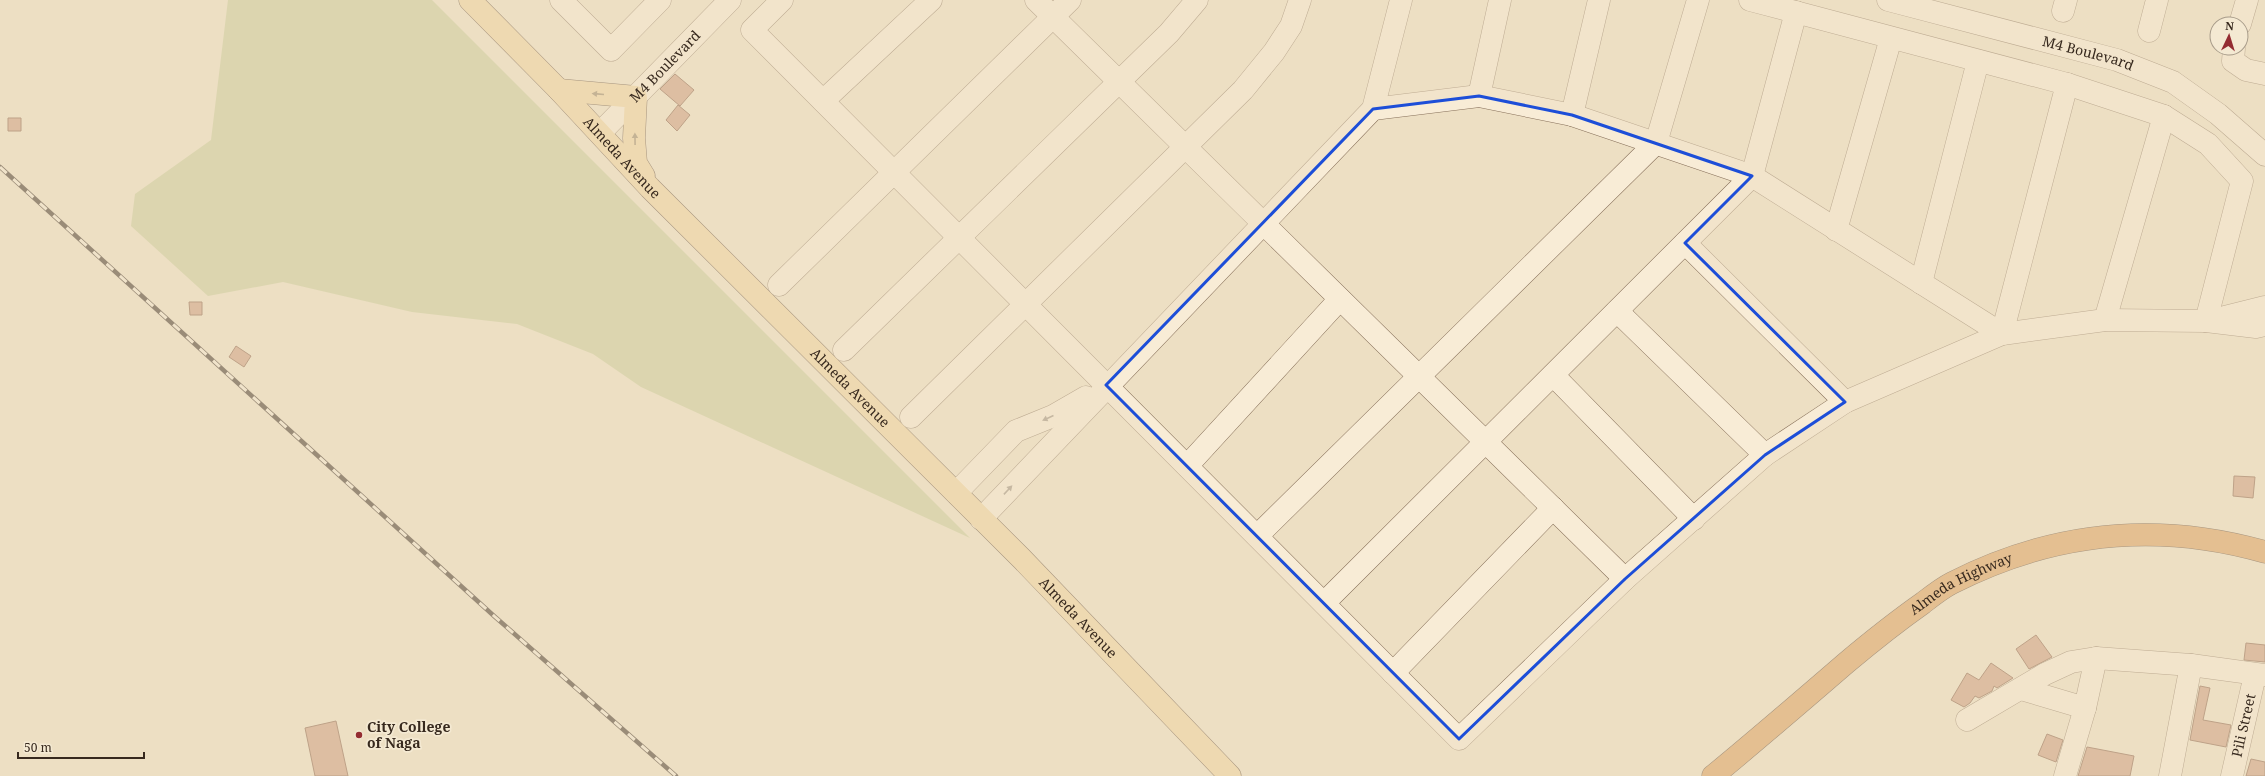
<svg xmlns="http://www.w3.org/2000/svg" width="2265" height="776" font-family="'Noto Serif',serif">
  <rect width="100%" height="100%" fill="#eddfc3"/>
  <path fill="#c7cb97" d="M228 0H432L970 538 641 387 593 354 517 324 412 312 283 282 208 296 131 226 135 194 211 140Z"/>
  <path fill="#ca987a" stroke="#855941" d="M675 74 694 90 680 106 660 89Z
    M678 105 690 115 677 131 666 120Z
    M8 118H21V131H8Z
    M189 302H202V315H190Z
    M236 346 251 356 244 367 229 357Z
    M2234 476 2255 477 2253 498 2233 496Z
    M2036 635 2052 657 2029 669 2016 649Z
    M2246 643 2265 645V662L2244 660Z
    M1991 663 2013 678 1997 688 1994 686 1992 691 1979 698 1975 696 1970 703 1964 707 1951 700 1967 673 1979 680Z
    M2200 686 2210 688 2203 720 2231 725 2226 747 2190 740Z
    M336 721 348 776H315L305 728Z
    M2047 734 2063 740 2056 762 2038 755Z
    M2087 747 2134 756 2130 776H2078Z
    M2251 759 2265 762V776H2246Z"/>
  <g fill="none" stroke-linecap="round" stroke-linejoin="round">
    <defs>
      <g id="minor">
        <path d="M561 0 611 50 660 0"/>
        <path d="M782 0 752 30 1459 739 1625 579 1765 455 1845 402 2002 334 2105 320 2206 321 2256 327 2265 325"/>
        <path d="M1036 0 1625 579"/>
        <path d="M1750 0 2067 84 2164 116 2208 144 2242 181 2206 321"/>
        <path id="s1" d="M1888 0 2117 60 2173 82 2218 114 2265 155"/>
        <path d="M2063 11 2066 0"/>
        <path d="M2240 24 2247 0"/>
        <path d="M2149 31 2157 0"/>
        <path d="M2234 48 2233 61 2246 70 2265 74"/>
        <path d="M1479 96 1500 0"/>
        <path d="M823 101 931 0"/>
        <path d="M1373 109 1479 96 1572 115 1752 176 2002 334 2067 84"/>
        <path d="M1572 115 1599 0"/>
        <path id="s2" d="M600 133 730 0"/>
        <path d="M1836 230 1891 38"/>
        <path d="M1685 243 1845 402"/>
        <path d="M1921 283 1978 61"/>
        <path d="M779 285 1070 0"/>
        <path d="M1617 311 1765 455"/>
        <path d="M2225 317 2265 307"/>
        <path d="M2105 320 2164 116"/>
        <path d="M844 350 1169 33 1197 0"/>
        <path d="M1553 375 1694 519"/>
        <path d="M911 417 1243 90 1274 52 1291 26 1300 0"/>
        <path d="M1187 466 1340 299"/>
        <path d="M956 493 1016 431 1053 416 1086 397"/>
        <path d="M981 519 1373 109 1401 0"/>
        <path d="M1257 536 1656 143 1698 0"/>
        <path d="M1324 603 1752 176 1796 12"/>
        <path d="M1393 673 1553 508"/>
        <path d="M2021 689 2085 708"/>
        <path d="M1967 720 2045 674 2071 662 2096 658 2191 665 2265 675"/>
        <path d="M2065 776 2085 708 2096 658"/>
        <path d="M2170 776 2191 665"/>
        <path id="s3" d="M2232 776 2255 675"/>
      </g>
      <g id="major">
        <path id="s4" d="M470 0 559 90 650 188 1022 559 1230 776"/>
        <path d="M559 90 636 97 634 138 636 163 644 176"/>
      </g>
      <g id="highway">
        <path id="s5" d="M1713 776C1758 739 1802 701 1846 663 1871 642 1896 622 1923 603 1932 596 1942 588 1952 583 2052 532 2156 521 2265 552"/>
      </g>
    </defs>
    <use href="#minor" stroke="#87705a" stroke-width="23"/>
    <use href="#major" stroke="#543f2f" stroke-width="23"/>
    <use href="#highway" stroke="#543f2f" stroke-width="23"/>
    <use href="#minor" stroke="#f8ecd6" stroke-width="22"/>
    <use href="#major" stroke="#efd29c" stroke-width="22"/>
    <use href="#highway" stroke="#da9a56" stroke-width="22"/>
    <defs>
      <path id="rail" d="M0 167 494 616 676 776"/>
    </defs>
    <use href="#rail" stroke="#37291e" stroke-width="4.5"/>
    <use href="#rail" stroke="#f4e9d2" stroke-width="3" stroke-dasharray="9" stroke-linecap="butt"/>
  </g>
  <defs><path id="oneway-solid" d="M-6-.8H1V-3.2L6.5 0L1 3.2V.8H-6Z"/></defs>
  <g fill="#937e5d">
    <use href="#oneway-solid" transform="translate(598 94) rotate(-175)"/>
    <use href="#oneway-solid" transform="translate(635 139) rotate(-91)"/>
  </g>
  <g fill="#988a7a">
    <use href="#oneway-solid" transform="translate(1048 418) rotate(156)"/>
    <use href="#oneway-solid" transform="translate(1008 490) rotate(-47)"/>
  </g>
  <path d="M0 0H2265V776H0ZM1479 96 1572 115 1752 176 1685 243 1845 402 1765 455 1625 579 1459 739 1106 385 1373 109Z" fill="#eddfc3" fill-opacity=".55" fill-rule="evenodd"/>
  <path fill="none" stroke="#1d4ed8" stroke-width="3" stroke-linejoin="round" d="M1479 96 1572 115 1752 176 1685 243 1845 402 1765 455 1625 579 1459 739 1106 385 1373 109Z"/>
  <circle fill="#942c31" stroke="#f4e9d2" stroke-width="1.5" cx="359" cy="735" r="4"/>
  <g text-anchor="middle" stroke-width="3.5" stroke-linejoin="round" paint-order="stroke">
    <g font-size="14" fill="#37291e" stroke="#f4e9d2">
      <text dy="5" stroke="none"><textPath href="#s1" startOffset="207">M4 Boulevard</textPath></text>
      <text dy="5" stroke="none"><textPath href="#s2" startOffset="93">M4 Boulevard</textPath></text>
      <text dy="5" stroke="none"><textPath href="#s4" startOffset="219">Almeda Avenue</textPath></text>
      <text dy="5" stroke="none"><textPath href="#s4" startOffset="543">Almeda Avenue</textPath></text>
      <text dy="5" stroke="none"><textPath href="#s5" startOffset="315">Almeda Highway</textPath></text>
      <text dy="5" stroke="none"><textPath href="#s4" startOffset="867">Almeda Avenue</textPath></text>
      <text dy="5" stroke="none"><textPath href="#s3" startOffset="52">Pili Street</textPath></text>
    </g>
    <g font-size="14" font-weight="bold" fill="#37291e" stroke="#f4e9d2" text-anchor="start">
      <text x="367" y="732">City College<tspan x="367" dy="16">of Naga</tspan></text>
    </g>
  </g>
  <g transform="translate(2229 36) rotate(4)"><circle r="19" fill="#f4e9d2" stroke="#a89c8a"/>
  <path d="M0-3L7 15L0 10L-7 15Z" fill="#942c31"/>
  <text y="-6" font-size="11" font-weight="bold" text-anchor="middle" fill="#37291e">N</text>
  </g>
  <path d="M18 752v6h126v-6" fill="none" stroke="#37291e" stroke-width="2"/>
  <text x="24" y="752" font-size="12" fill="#37291e" stroke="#f4e9d2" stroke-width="3" paint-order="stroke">50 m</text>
</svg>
